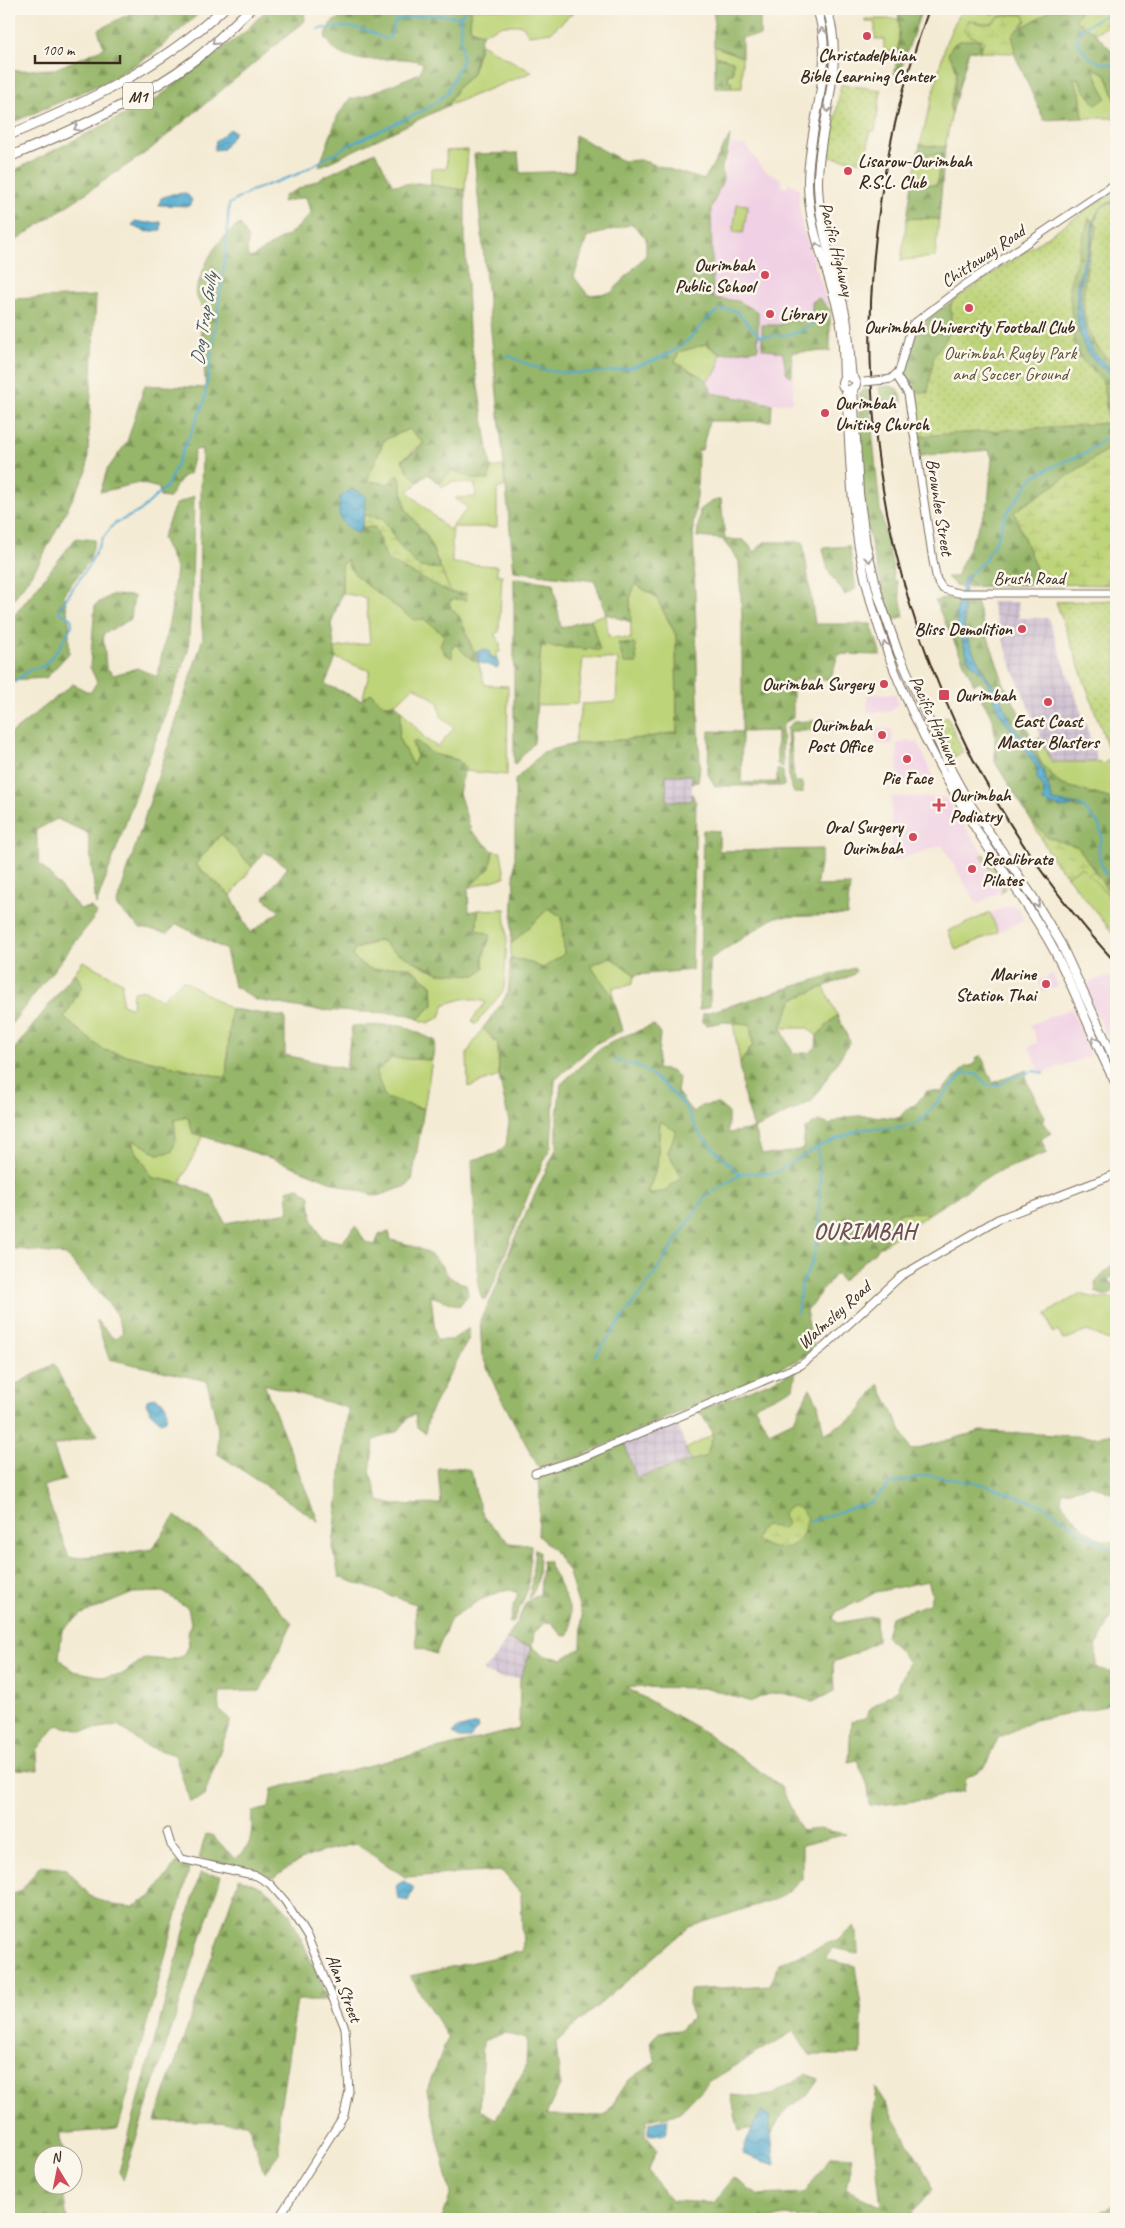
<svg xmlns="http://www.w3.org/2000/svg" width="1125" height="2228" font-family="Caveat,sans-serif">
  <defs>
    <pattern id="industrial-grid" width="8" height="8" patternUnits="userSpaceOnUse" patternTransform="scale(1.25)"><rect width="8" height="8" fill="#cebed1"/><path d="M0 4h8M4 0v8" fill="none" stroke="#b2a3b3"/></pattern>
    <pattern id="forest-firs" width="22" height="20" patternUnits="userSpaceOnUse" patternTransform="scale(1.25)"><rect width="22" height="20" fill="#96b669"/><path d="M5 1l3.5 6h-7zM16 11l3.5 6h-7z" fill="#7c9456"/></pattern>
    <pattern id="wetland-marsh" width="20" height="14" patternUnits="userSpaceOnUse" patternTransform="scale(1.25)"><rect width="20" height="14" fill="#bed479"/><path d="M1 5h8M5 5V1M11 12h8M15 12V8" fill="none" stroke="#a4b668"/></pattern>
    <pattern id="park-dots" width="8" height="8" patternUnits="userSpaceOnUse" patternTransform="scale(1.25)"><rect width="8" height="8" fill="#bed479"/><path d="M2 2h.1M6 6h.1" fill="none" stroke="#a4b668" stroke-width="1.8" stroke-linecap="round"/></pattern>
    <pattern id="water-waves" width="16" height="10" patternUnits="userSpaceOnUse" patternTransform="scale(1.25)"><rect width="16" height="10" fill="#52abcf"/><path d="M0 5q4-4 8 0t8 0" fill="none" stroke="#458ba7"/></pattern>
  </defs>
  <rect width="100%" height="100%" fill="#fbf7ec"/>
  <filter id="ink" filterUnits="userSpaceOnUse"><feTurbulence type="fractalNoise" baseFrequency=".02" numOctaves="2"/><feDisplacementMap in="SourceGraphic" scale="10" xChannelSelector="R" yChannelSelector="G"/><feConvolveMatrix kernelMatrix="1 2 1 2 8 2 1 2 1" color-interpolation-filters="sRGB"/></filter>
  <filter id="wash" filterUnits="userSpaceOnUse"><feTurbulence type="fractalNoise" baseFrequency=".0096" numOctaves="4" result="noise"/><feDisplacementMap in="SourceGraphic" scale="20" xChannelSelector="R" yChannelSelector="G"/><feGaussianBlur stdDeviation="1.12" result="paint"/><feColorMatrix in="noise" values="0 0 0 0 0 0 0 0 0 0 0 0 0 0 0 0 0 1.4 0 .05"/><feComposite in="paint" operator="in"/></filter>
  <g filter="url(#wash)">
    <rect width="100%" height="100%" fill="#f4ebd4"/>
    <path fill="#f0d0e4" d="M732 144 746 146 763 169 781 179V186L786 188 789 183 799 188V206L803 229 830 310V351L792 352 793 402 772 404 771 421H709L657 334 713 298 711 208 723 180Z
      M868 694H896L898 705 890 712H867Z
      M876 729H892L893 744H876Z
      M905 741 918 742 934 780 898 781 897 743H905Z
      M891 797H942L947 799 970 835 1005 883 1006 889 977 904 942 845 892 862Z
      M1011 905 1018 908 1024 920 998 932 990 913Z
      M1053 974 1058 986 1043 992 1038 981Z
      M1108 976 1116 983V1055L1082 984Z
      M1071 1008 1091 1056 1041 1073 1029 1047 1038 1042 1030 1025Z"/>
    <path fill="url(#industrial-grid)" d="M991 602H1018L1019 618H1048L1094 748 1097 762H1051L1011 664Z
      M666 774 692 775V801H666Z
      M676 1420 691 1462 636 1478 624 1442Z
      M506 1640 532 1647 520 1678H500L483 1671 491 1664Z"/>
    <path fill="#bed479" stroke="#7c7f4c" d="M471 9H577L551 32 529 35 522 25H503L482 34 470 28Z
      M961 9H974L975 11 981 13 987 11 994 15 1002 9H1053L1051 12 1021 28 1026 20 1024 15 1015 14 998 17C991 28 978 22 969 20L971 36 984 41 980 52 978 51 981 45 979 40 955 61 957 73 950 107 952 113 945 147 920 145 946 42Z
      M865 19H900L898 51 884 52V39H875V22H865Z
      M481 44 532 72 447 106 458 87 472 74Z
      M714 46 742 57V88H731V81H728V74L733 62 715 56Z
      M1092 67 1106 74 1116 102V118H1083L1080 92 1072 78 1079 79 1083 88 1106 98Z
      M468 150 465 190 431 185V169L447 168 446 151Z
      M941 154 937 185 912 184 918 155Z
      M737 204 748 205 743 233 733 232Z
      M907 218 939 219 935 257 901 260Z
      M706 344 720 354C718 367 719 372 707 380L675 362 679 352Z
      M409 429 424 443 402 460 409 473 418 482 408 492 449 530 468 508 455 498 476 497 475 484 452 482 443 487 439 484 452 470 474 479 489 480 491 468 503 466 505 486 497 489V527H452V563L497 566V575H502L499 632 495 633 500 643V652L496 653 497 659 490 656 484 649 477 652 473 650 459 616 451 608 449 601 466 594 451 593 427 536 406 510 399 475 388 484 366 481 384 440Z
      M348 558 444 635 452 649 454 643C462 650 469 659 478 662L485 685 508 686 507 775 464 771 465 768 458 760 433 754 417 742 412 743 417 756 413 766 399 739 401 710 423 736 422 737 438 747 454 728 441 716 438 702 414 686C392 709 392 707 362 700L370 671 336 658 334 648 370 643 366 598 342 593V565Z
      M635 583 656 597 676 635 677 732 643 738 574 744 582 704 616 702 618 659 583 658 578 704 535 705 541 646 599 650 591 619 606 614 608 636 631 639 630 599Z
      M1040 738 1052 762H1097L1103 764 1111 758 1116 770V800C1104 797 1068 790 1059 783 1045 773 1037 757 1032 740Z
      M221 834 252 867 231 896 195 864Z
      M493 851 501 852 505 877 468 888 490 868Z
      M1081 866 1116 903V937L1067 876Z
      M548 908 562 917 564 954 543 969 523 960 513 974 508 993 511 944Z
      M505 909 507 940 504 990 475 1025 472 1020 486 1002 466 998 445 1004 440 1017 428 1023 418 1019 433 1005 432 985 409 967H392L375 971 363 966 352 956 354 950 381 940 392 950 411 958 425 968 476 975 484 968C480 953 489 948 490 934L477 930 478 910Z
      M990 913 998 932 956 950 948 931Z
      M610 957 635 975 632 984 624 987H613V997L590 965Z
      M83 961 122 982V1004L132 1008 133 992 145 990 161 1000 183 980 231 1009 226 1078 103 1050 63 1018 82 986 75 972Z
      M824 987 837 1015 817 1036 808 1028H781L793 999Z
      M733 1023 750 1024 753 1045 740 1063Z
      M483 1028 498 1044 499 1076 468 1087 467 1053Z
      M392 1058 432 1060 424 1109 385 1098 375 1072Z
      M188 1117 193 1133 204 1135 180 1183 153 1178 133 1146V1139L158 1154 176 1138 174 1119Z
      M660 1121 677 1131 668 1152 682 1177 665 1191 647 1194 657 1167Z
      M913 1212 929 1214 879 1248 897 1228 898 1213Z
      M1079 1294 1096 1298 1116 1299V1340L1111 1341 1087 1331 1063 1340 1058 1331 1053 1333 1046 1314Z
      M714 1434 706 1456 691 1462 686 1449Z"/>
    <path fill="url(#forest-firs)" stroke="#687044" fill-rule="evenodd" d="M138 9H204L154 53 110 80 9 124V71L55 69 104 48 98 30Z
      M267 9H304L305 21 148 151 9 245V173L156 99 245 32Z
      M353 9H471L470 28 482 34 472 74 458 87 447 106 319 167 338 115 350 99 365 96 420 73 423 63C397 52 362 68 338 52 333 49 329 42 325 37L331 23Z
      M714 9H760V36L742 37V57L714 46Z
      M897 9H922L900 72 894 75C898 53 902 30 897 9Z
      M1053 9H1082L1075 20 1095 33 1116 55V102L1106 74 1093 68 1106 98 1096 105 1083 88 1079 79 1073 78 1080 92 1083 118 1044 120 1014 53 1015 47 1012 36 1015 32Z
      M965 40H979L981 45 978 51 969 50 952 113 950 107C954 89 963 69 948 55 951 45 955 41 965 40Z
      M715 56 733 61V74H728V81H732L731 88H715Z
      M575 135 623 161 640 160 704 180 730 136 727 154 722 167 723 180 711 208 713 298 738 301 758 312V349L720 354 706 344 679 352 675 362 707 380 712 393 772 404 771 421H709L702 450H698L697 496 693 526 700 766 698 782 692 783V775H666L667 801H691L692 794 696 803 692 970 635 975 610 957 590 965 613 997 623 1030 595 1044 555 1080 551 1146 528 1195 489 1295 486 1299H482L478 1285 472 1160 496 1154 506 1145 509 1122 499 1076 498 1044 483 1028C501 1004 517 990 510 959L523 960 543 968 564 954 562 917 549 908 511 944 515 858V780L543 752 574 744 643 738 677 732 676 635 656 597 635 584 630 599 631 622 606 614 595 581 514 571 474 154 518 153 520 173 573 171ZM632 224 646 238V255L611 293 588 295 574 277 587 237Z
      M920 145 945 147 939 219 907 218 912 184 937 185 941 154 918 155Z
      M375 152 393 185 418 183 465 190V238L469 330 491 468 489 480 474 479 452 470 439 484 428 474 418 482 409 473 402 460 415 452 424 443 409 429 384 440 367 481 388 484 399 474 406 510 427 536 441 569 419 567 398 544 383 519 364 515V495L352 489 358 534 362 527H375L387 560 451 593H466L467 600 454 599 449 602 451 608 459 616 473 650 477 652 478 662C469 659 462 650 455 644L452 649V658L445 654 440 645 444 635 424 619 414 620 364 583 349 568 347 559 342 565V593L331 624 336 658 325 684 361 700 371 693 385 706 396 704 401 710 399 739 413 766 417 756 412 742H417L433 754 458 760 465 768 459 793 471 831 493 851 490 868 468 888 469 912 478 910 477 930 490 934C489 947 480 953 484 968L476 975 438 973 392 950 381 940 366 944 354 950 352 956C377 980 379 964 406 967 411 968 425 981 432 985L433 1005 418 1019 410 1015 390 1013 314 1010 256 1000 234 986 226 950 177 924 168 933 140 928 116 906 203 638 199 587 202 449 195 450 189 474C175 478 177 489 169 498L160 497 159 488 139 483 100 492 107 470 127 442 145 385 206 388 201 331 203 310 195 293C205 263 212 243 240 224L248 239 247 255 251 258 295 230 311 213 306 197 282 202 284 196ZM221 834 252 867 265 852 288 867 264 898 280 911 250 933 231 896 195 865Z
      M1089 218 1093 221 1092 233 1095 223 1098 225 1086 271 1083 298 1093 343 1116 365V444L1014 512 1042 584 965 587 970 574 961 587H957L947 577H956L988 505 992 458 989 450 920 456 918 436 1108 423 1103 381 1075 353 1069 286Z
      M96 296 87 471 39 563 9 606V299Z
      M819 298 830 310V351L792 352V376H790L786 372 783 353 762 348V325H781L784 320 810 318 812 316V302Z
      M951 302V332L934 356 928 393 912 392C904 377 904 375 908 359 915 325 925 322 951 302Z
      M890 386 898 389 902 398V410L880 400 879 387Z
      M863 390H868L880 509 893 567 892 568 894 581H897L904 616 892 621C881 585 871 549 865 513 859 474 859 433 859 394Z
      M194 496 192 590 188 651 96 905 88 833 57 819 36 830 39 863 80 909 91 907 97 914 9 1027V735L73 684 90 693 97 682 90 667 95 605 111 595 134 596 131 619 103 634 106 667 114 675 137 668 157 677 171 613 176 568 162 538 175 505Z
      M721 499 725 539 744 540 755 552 764 542H803L815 624H871L881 655 838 654 831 679 793 680V718L784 723 782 728 783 767 777 764V731L742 732 741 783 777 782V769L783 771 784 786H715L708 774 709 731 742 732V617L739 561 722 539 697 537 700 510 711 502Z
      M76 538 95 540 89 561 64 593 69 623V653L46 678 9 680V622Z
      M849 546 856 589 845 595 828 571 823 548Z
      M514 578 553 583 561 628 591 619 600 650 541 646 534 743 514 765Z
      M946 598H960L958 628 969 661 981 672 993 691 999 696 982 669 968 641 964 627V598L975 600 1004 684 1028 730 1040 762 1060 784 1109 798 1116 820V891H1108L1078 847 1049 838 1032 822 995 762V736L993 718 979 695 987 693 981 681 974 684 935 601Z
      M618 643 635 644 637 663H624Z
      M809 721H836L839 730 790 731 794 782H802L803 793H794L789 780 787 728 793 722Z
      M703 830 719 831V851L823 849 816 886 850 885 847 915 775 917 710 959V1006L699 1010Z
      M854 968 856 971 853 975 793 999 781 1028 793 1053H809L816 1047 817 1036 837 1015 850 1042 812 1101 754 1129 762 1154C769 1156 795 1151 803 1149L805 1129 819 1121 830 1125C847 1111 878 1117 899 1118L909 1107 915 1105 927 1091 941 1092 965 1067 974 1065 977 1058 981 1055 993 1083 1027 1070 1026 1080 1045 1117 1043 1123 1051 1133 1041 1139 1047 1153 992 1174 929 1214 913 1212 898 1213 897 1228 879 1248 842 1281 836 1273 806 1311 814 1350 798 1360 578 1457 539 1468 496 1389 482 1355 480 1320 493 1296 515 1237 557 1147V1116L561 1084 599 1049 624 1036 654 1025 660 1033 657 1069 672 1071 679 1078 677 1092 693 1113 701 1106 718 1104 728 1112V1133L754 1129 743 1092 740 1063 753 1045 750 1024 724 1022 707 1025 702 1021 703 1014ZM660 1121 676 1131 668 1152 681 1177 665 1191 647 1194 657 1167Z
      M75 972 82 986 64 1018 103 1050 226 1078 231 1009 285 1017V1055L346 1069 352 1026 401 1025 436 1041 432 1060 392 1058 376 1072 385 1098 424 1109 412 1180 407 1186 377 1196 342 1186 274 1159 193 1133 188 1117 174 1120 176 1138 172 1152 158 1154 133 1139V1146L153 1178 182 1183 212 1196 225 1223 289 1212 287 1190 298 1187 310 1196 312 1219 322 1238 342 1242 356 1226 365 1242 375 1245 379 1235 389 1232 391 1240C404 1243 423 1248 433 1257 448 1269 443 1279 466 1284L468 1295 459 1306 431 1296 436 1340H452L469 1328V1338L429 1414 425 1433 417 1427 415 1414 409 1417 398 1431 374 1440 370 1472 379 1501 394 1505 441 1504 438 1468 456 1467 471 1470 477 1499 485 1519 510 1543 531 1545 528 1589 513 1623H509L518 1593 507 1589 480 1600 451 1618 436 1654 417 1647 415 1604 339 1577 333 1547 348 1408 264 1384 318 1521 218 1454V1429L207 1381 109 1359 96 1320 114 1339 123 1332 114 1310 66 1255 9 1248V1056Z
      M1116 1261V1277H1110L1109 1279 1112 1284H1116V1290C1109 1296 1105 1297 1096 1292L1095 1283Z
      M54 1364 73 1402 98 1435 53 1446 65 1480 43 1486 69 1558 125 1553 152 1549 175 1516 234 1560 292 1623 260 1691 220 1692 219 1710 231 1720 204 1796 190 1802 175 1755 144 1745 118 1725 81 1731 57 1725 37 1750 38 1770 12 1769 9 1765V1388ZM163 1592 188 1608 191 1623 188 1633 189 1646 181 1657 168 1660 145 1658 121 1675 105 1677 73 1671 59 1658 62 1630 82 1614 133 1593Z
      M796 1371 793 1388 754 1406 769 1432 794 1420 810 1388 818 1404 824 1434 856 1416 879 1384 911 1450 981 1431 1093 1437 1116 1434V1495L1091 1485 1062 1492 1061 1502C1077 1520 1090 1542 1116 1542V1609L1096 1647V1668L1113 1672 1116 1696 1106 1706 1034 1720 998 1738 985 1767 966 1778 964 1791 924 1800 870 1806 868 1786 857 1760 849 1762 851 1721 865 1718 872 1707 897 1689 909 1662 886 1636 891 1617 929 1604 932 1594 928 1581 876 1592 860 1601 837 1611 833 1618 838 1623 876 1616 877 1641 856 1653 833 1662 834 1691 813 1702C786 1694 777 1687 751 1702L708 1688 625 1687 698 1728 781 1786 801 1831 819 1829 846 1834 802 1845V1879L781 1897 689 1927 556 2042 560 2085 546 2115 605 2116 628 2081 656 2062 650 2043 659 2032 679 2030 692 2018 689 2004 690 1990 770 1985 779 1963 839 1939 854 1926 857 1933 858 1953 833 1948 825 1959 855 1966 862 2012 861 2055H809L794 2031 710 2081 678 2114 646 2120V2136L657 2149 648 2171 672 2201 714 2203 733 2178 759 2195 805 2193 831 2156 852 2157 846 2189 881 2207 872 2123 876 2088 931 2181 932 2190 907 2219H830L786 2216 766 2219H442L451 2193 427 2090 448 2038 410 1976 523 1951 521 1894 502 1871 405 1877 356 1844C323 1850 299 1857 274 1878L241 1867 199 1858 206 1834 213 1836 235 1859C254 1845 251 1835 252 1812L269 1808 272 1789 519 1729 520 1678 532 1647 506 1640 517 1623 526 1602 540 1594 542 1561H548C556 1580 580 1616 568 1635L563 1636 551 1622 544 1623 534 1633 532 1647 545 1656 563 1659 581 1648 582 1616 568 1571 553 1549 538 1536 540 1489 538 1474 624 1442 636 1478 706 1456 714 1434 699 1411ZM504 2033 527 2039 526 2067 496 2119 480 2110 483 2041Z
      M535 1548 539 1552C538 1567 540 1589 528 1599L531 1589Z
      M177 1862 190 1866 118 2129 59 2134V2140L66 2155 42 2156V2186H68L64 2198 67 2219H9V1896L22 1890 40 1866 67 1869 90 1896 113 1905 133 1907 151 1897Z
      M200 1873 221 1876 123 2179 119 2172Z
      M239 1878 266 1889 289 1913 329 2000H297L279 2115V2153L264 2173 248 2123 155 2121Z
      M805 2074 819 2079 807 2096 787 2108 771 2135 769 2118 761 2112 752 2128 739 2131 731 2095 755 2097 771 2095Z
      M1116 2201V2219H1092Z"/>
    <path fill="url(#wetland-marsh)" stroke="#7c7f4c" d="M1082 9H1116V21L1095 33 1075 20Z
      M1015 14 1024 15 1026 20 1012 36 1015 47 1014 53 980 52 984 41 971 36 964 30 969 20C978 23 992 28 998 17Z
      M1116 444V585L1042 584 1014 512Z
      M364 515 383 519 398 544 419 567 441 569 451 593 387 560 375 527H362Z
      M1032 822 1049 838 1078 847 1108 891H1116V903L1081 867 1067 876 1054 861Z
      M793 1506 801 1509 807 1518C804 1548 780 1557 756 1540L760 1529 766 1526 783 1528 787 1524 783 1515 787 1508Z"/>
    <path fill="url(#park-dots)" stroke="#7c7f4c" d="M841 84 881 90 875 131H870L866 162 829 157Z
      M1116 190V365C1068 332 1084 273 1098 225L1089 218 1069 286 1075 353 1103 381 1108 423 918 436 912 392 928 393 934 356 951 332V302Z
      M1116 600V770L1056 602Z
      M947 716 963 752 952 758 936 721Z
      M984 854 1004 883 1005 889 1000 893 1003 889 981 856Z"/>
    <path fill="url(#water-waves)" stroke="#466a76" d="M230 129 235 132 223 149 214 150 216 141Z
      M186 193 192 200 189 206 159 205 161 198 172 194Z
      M1113 202 1116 204C1095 198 1093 231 1091 244 1087 261 1081 275 1080 293 1080 301 1085 334 1088 342 1093 355 1106 365 1116 373V378C1104 369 1091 361 1084 346 1074 320 1075 289 1083 263 1086 256 1090 249 1091 241 1093 225 1093 206 1113 202Z
      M135 221 147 223 161 222V230L147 232 132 226Z
      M352 489 365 495C365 509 365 522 358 534 340 524 337 517 340 497Z
      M971 573 966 581 963 607 964 627 968 641 982 669 1001 697 1012 726 1023 737 1043 770 1053 801 1079 805 1061 808 1043 802 1044 789 1037 779V768L997 709 993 691 981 672 969 661 958 628 956 613 964 577Z
      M484 649 490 651V656L497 659 499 665 497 668 478 662 477 652Z
      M154 1397C167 1402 168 1407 166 1420L161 1422 153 1415 146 1404 147 1400Z
      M477 1724 478 1728 470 1738H459L453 1734 456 1729Z
      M404 1881 414 1888 408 1901 398 1899 396 1885Z
      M761 2112 769 2117 775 2165 742 2154 752 2128Z
      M668 2119 666 2134 649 2135V2123Z"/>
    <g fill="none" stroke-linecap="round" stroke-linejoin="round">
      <path stroke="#52abcf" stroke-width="2" d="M1116 9 1079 30 1077 43 1089 57 1098 62 1115 65 1116 67
        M318 29C341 26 364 25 384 39L390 37 395 21C417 13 436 15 460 17
        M507 355C521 361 536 369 551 371 587 377 635 371 668 354 676 350 686 342 692 336 704 323 715 304 736 311L760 336C782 336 802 336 818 319
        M1109 371 1116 378
        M971 573 984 561 998 537 1005 516 1033 477 1058 464 1086 453 1116 430
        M9 686 31 669 43 667 59 648 72 625 71 618 61 613 59 609 89 565 103 538 114 524 140 511 167 486 204 403 225 260 229 204 251 191 298 174 351 144 426 109 446 94 462 61 460 18 465 9
        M1078 805H1081L1099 824 1102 837 1099 845V857L1105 874 1116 875
        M614 1060 640 1067 661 1082 684 1105 700 1135 739 1174
        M797 1314 801 1286 813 1260 819 1224 820 1178 818 1148
        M595 1356 648 1283 706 1196 743 1173H775L817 1147 862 1129 900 1128 918 1123 964 1073 976 1074 987 1085H1000L1013 1077 1033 1071 1044 1073
        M807 1522 872 1502 890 1484 927 1475 982 1484 1044 1506 1090 1538 1116 1552
        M9 2207 15 2219"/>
    </g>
  </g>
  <g filter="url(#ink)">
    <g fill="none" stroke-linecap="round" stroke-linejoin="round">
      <defs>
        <path id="secondary" d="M896 375 908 394 933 561 937 580 943 589 958 593H1116
          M885 380 891 379 899 371 912 325 963 286 1116 183
          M535 1473 579 1459 801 1365 824 1347 901 1276 998 1219 1116 1174
          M167 1832 171 1845 182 1859 257 1876 270 1884 285 1901 308 1938 345 2028 349 2091 344 2115 278 2219"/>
        <path id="primary" d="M817 9C837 67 808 123 808 182 808 234 832 275 841 325 844 343 843 361 844 378
          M827 9C847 68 817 127 818 186 820 235 835 268 845 313 850 334 849 356 852 378
          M842 383a7 7 0 1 1 14 0a7 7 0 1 1-14 0Z
          M853 388 859 493 866 545 879 597 898 652 952 772 968 801 1033 897 1061 944 1116 1063
          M846 390C850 444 850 499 860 553 875 639 914 723 958 799 986 849 1022 894 1050 943 1076 989 1092 1039 1116 1084"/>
        <path id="highway" d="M9 135C86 103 161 67 223 9
          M9 157C74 130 140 101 197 58 216 43 233 25 250 9"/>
      </defs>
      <use href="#secondary" stroke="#7c6e5e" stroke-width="9"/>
      <use href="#primary" stroke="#7c6e5e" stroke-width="10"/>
      <use href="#highway" stroke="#7c6e5e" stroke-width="11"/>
      <use href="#secondary" stroke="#fff" stroke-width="7"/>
      <use href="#primary" stroke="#fff" stroke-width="8"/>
      <use href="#highway" stroke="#fff" stroke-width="9"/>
      <path stroke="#3b2a1e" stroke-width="2" d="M929 9C808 342 876 701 1116 963"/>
      <defs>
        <path id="secondary-bridge" d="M864 382 885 380"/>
      </defs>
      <use href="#secondary-bridge" stroke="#7c6e5e" stroke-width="9" stroke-linecap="butt"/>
      <use href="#secondary-bridge" stroke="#fff" stroke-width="7"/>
    </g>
    <defs><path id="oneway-chevron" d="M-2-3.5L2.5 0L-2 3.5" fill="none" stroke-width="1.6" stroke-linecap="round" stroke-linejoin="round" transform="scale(1.25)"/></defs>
    <g stroke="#a79f9a">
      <use href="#oneway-chevron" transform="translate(822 31) rotate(-100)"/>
      <use href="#oneway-chevron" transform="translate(215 42) rotate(138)"/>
      <use href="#oneway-chevron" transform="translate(828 109) rotate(100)"/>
      <use href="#oneway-chevron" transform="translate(77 128) rotate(154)"/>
      <use href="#oneway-chevron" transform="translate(817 246) rotate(-106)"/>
      <use href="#oneway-chevron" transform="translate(869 559) rotate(78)"/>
      <use href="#oneway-chevron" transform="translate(885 645) rotate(-111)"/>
      <use href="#oneway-chevron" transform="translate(1037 904) rotate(59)"/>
      <use href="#oneway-chevron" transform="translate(1095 1040) rotate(-113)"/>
    </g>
  </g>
  <g fill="#d1495b" stroke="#fbf7ec" stroke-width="2">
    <circle cx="867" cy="36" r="5"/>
    <circle cx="848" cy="171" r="5"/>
    <circle cx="765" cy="275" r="5"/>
    <circle cx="969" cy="308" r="5"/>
    <circle cx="770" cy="314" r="5"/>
    <circle cx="825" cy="413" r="5"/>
    <circle cx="1022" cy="629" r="5"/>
    <circle cx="884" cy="684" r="5"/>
    <rect x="938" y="689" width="12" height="12" rx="2.5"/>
    <circle cx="1048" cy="702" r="5"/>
    <circle cx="882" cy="735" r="5"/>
    <circle cx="907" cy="759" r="5"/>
    <path d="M936.5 797.5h5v5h5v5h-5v5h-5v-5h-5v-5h5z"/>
    <circle cx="913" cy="837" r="5"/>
    <circle cx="972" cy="869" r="5"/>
    <circle cx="1046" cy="984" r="5"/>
  </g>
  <g text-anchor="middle" stroke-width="5" stroke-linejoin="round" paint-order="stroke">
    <rect fill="#fbf7ec" stroke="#75685c" stroke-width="1" x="123" y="82.5" width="30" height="27" rx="4"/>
    <g font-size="16" font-weight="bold" fill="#3b2a1e">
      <text x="138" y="102">M1</text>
    </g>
    <g font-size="18" font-weight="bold" fill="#3b2a1e" stroke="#fbf7ec" text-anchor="start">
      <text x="867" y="61" text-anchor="middle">Christadelphian<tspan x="867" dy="21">Bible Learning Center</tspan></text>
      <text x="858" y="167">Lisarow-Ourimbah<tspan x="858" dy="21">R.S.L. Club</tspan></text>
      <text x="755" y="271" text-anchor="end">Ourimbah<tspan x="755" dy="21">Public School</tspan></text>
      <text x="780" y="320">Library</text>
      <text x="969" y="333" text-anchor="middle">Ourimbah University Football Club</text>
      <text x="835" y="409">Ourimbah<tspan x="835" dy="21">Uniting Church</tspan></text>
      <text x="1012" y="635" text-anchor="end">Bliss Demolition</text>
      <text x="874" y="690" text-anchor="end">Ourimbah Surgery</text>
      <text x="955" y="701">Ourimbah</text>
      <text x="1048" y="727" text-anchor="middle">East Coast<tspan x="1048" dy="21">Master Blasters</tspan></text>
      <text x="872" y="731" text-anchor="end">Ourimbah<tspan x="872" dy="21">Post Office</tspan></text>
      <text x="907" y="784" text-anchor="middle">Pie Face</text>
      <text x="950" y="801">Ourimbah<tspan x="950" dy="21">Podiatry</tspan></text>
      <text x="903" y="833" text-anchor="end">Oral Surgery<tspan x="903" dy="21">Ourimbah</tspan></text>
      <text x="982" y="865">Recalibrate<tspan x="982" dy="21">Pilates</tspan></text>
      <text x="1036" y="980" text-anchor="end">Marine<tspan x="1036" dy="21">Station Thai</tspan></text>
    </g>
    <g font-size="18" fill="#3b2a1e" stroke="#fbf7ec">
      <text transform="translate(837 249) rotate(76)" y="6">Pacific Highway</text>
      <text transform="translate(983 256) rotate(-34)" y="6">Chittaway Road</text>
      <text transform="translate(940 507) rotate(81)" y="6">Brownlee Street</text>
      <text x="1029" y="584">Brush Road</text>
      <text transform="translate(935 720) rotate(65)" y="6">Pacific Highway</text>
      <text transform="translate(834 1315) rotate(-42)" y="6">Walmsley Road</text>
      <text transform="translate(344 1988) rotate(69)" y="6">Alan Street</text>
    </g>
    <g font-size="18" fill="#5c5435" stroke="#fbf7ec">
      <text x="1010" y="359">Ourimbah Rugby Park<tspan x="1010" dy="21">and Soccer Ground</tspan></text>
    </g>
    <g font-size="19" font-style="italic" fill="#43575c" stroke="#fbf7ec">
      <text transform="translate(203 319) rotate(-81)" y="7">Dog Trap Gully</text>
    </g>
    <g font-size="22" font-weight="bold" letter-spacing="1" fill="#6c5255" stroke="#fbf7ec">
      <text x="865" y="1239">OURIMBAH</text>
    </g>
  </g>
  <rect width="1125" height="2228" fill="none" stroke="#fbf7ec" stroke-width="30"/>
  <g transform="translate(58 2170) rotate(350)"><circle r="24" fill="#fbf7ec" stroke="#aea59a"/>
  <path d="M0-4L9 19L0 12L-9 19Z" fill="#d1495b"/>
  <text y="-8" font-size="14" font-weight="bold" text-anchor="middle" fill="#3b2a1e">N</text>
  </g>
  <path d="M35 55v8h85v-8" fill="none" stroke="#3b2a1e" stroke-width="2.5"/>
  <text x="42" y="55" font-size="15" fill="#3b2a1e" stroke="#fbf7ec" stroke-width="4" paint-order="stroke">100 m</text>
</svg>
